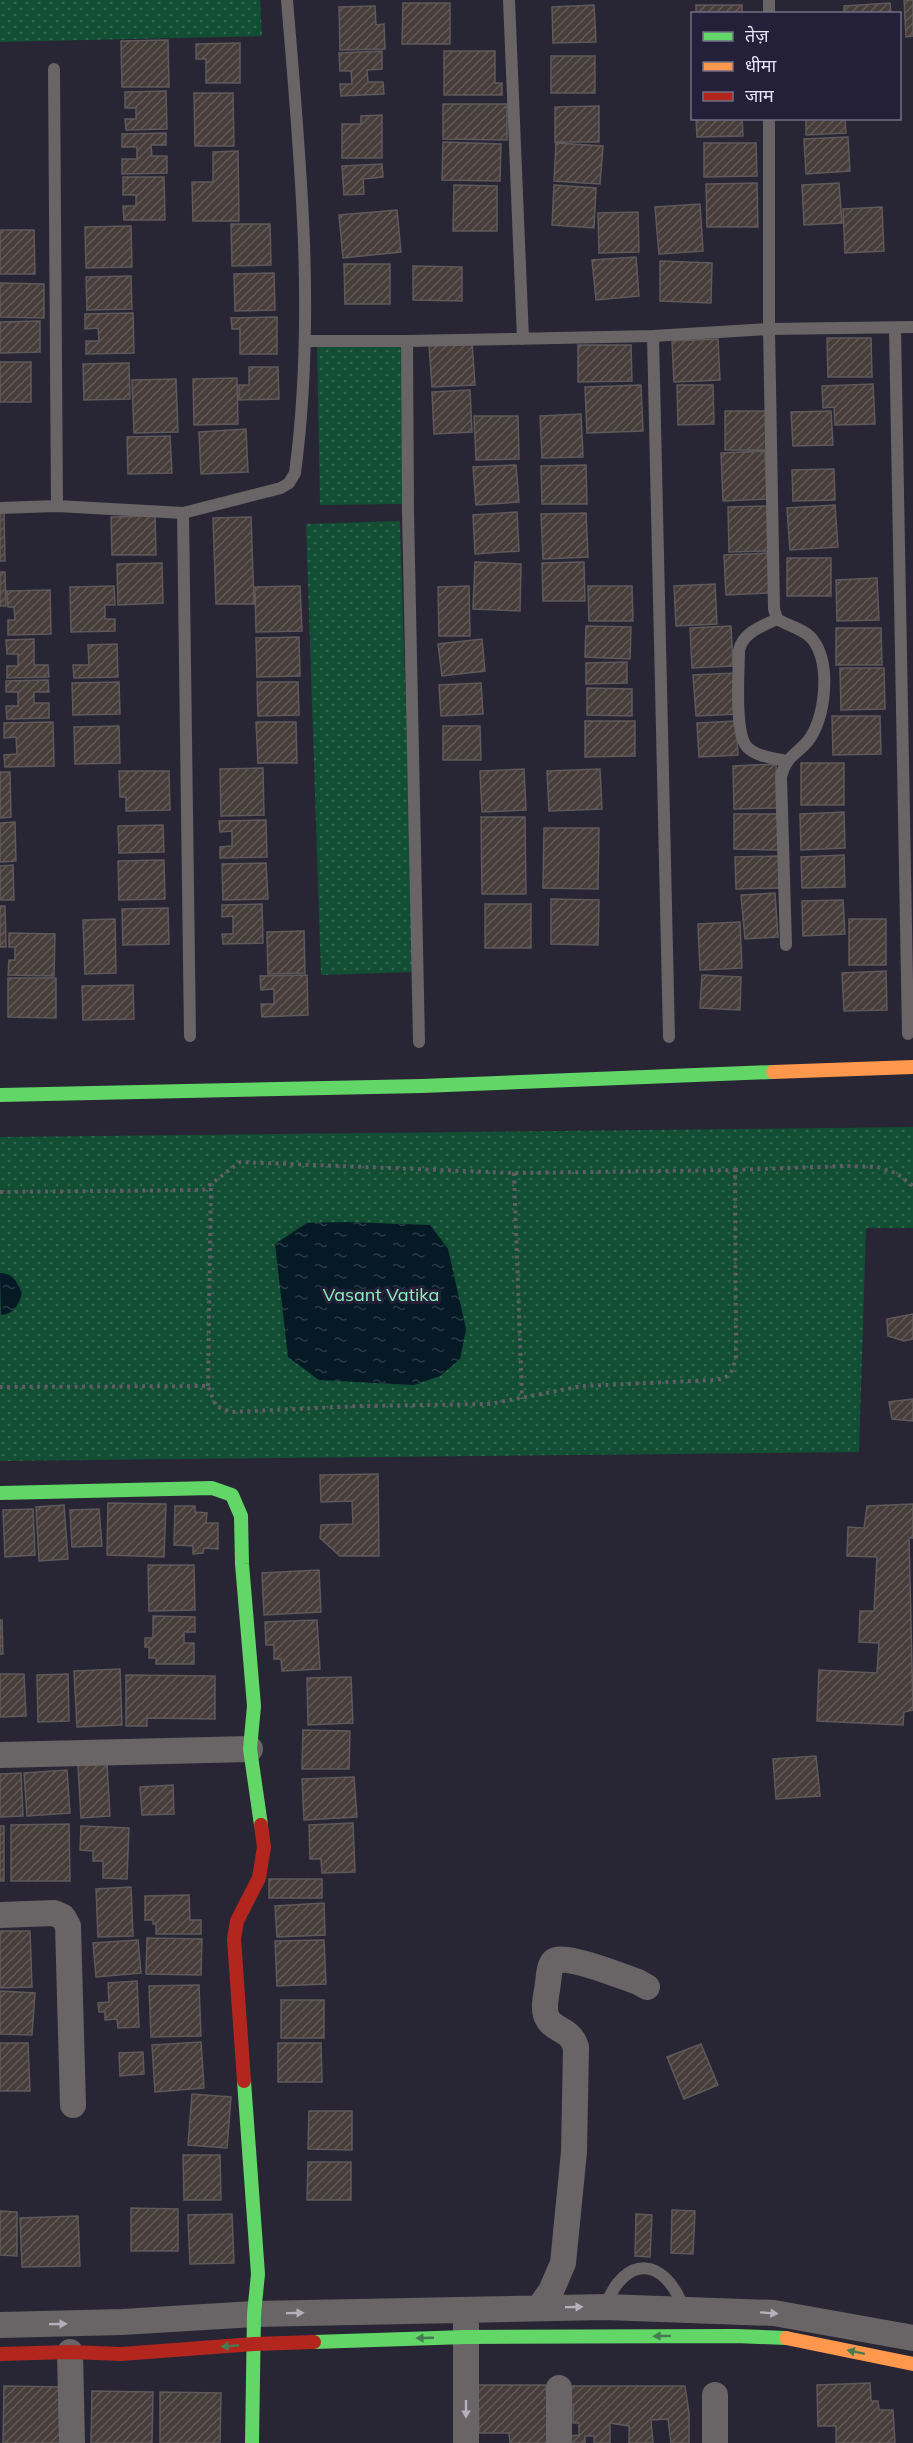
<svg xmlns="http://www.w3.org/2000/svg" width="913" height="2443" font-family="Mulish,'Noto Sans Devanagari',sans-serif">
  <defs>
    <pattern id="grass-dots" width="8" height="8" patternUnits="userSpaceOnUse" patternTransform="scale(1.5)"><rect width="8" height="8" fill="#114e34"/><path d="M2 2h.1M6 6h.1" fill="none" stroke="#346752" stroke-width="1.8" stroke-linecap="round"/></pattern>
    <pattern id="water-ripples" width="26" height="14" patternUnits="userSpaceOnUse" patternTransform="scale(1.5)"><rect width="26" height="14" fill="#051a25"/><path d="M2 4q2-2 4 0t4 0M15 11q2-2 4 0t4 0" fill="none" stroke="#293b45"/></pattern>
    <pattern id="building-hatch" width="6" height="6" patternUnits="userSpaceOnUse" patternTransform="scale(1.5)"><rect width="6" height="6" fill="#473d3a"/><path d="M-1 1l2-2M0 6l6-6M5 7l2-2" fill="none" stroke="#625957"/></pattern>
  </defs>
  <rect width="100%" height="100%" fill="#282634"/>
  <path fill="url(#grass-dots)" d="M0 0H260L262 36 0 42Z
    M317 346H402L404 504 320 505Z
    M400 521 414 972 321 975 306 524Z
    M913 1127V1228H866L859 1452 0 1461V1137Z"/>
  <path fill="url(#water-ripples)" d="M347 1222 430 1225 448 1249 466 1329 460 1359 440 1376 414 1385 319 1380 288 1357 275 1244 307 1223Z
    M0 1273C13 1273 17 1282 22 1293 19 1305 14 1314 1 1315Z"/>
  <path fill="url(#building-hatch)" stroke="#5f595b" stroke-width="1.5" d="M904 0H913V36L906 37Z
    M403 3H450V44H402Z
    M890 3 891 14H844V6Z
    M594 5 596 42 553 43 552 7Z
    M696 5H742V14H696Z
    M375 6 376 25 384 24 385 49 340 50 339 7Z
    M168 40 169 87H122L121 41Z
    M240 43V83H206V59H196V44Z
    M382 51V69L367 70 368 82H383L384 94 341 96 340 84H352L351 71H340L339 53Z
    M444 51H495V83H502V95H444Z
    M551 56H595V93H551Z
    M166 91 167 129 126 130 125 119H136V108H125V92Z
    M194 93H233L234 146H195Z
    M443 104H507V140L443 139Z
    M599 106V142H555V107Z
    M382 115V158H342V124H361V116Z
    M696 118H742L743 136 697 137Z
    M806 118H845L846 133 806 135Z
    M166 133V145H151L152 156H167V173L122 174V159H137V147H122V134Z
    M848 137 850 171 806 174 804 139Z
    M443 142 501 144 500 181 442 180Z
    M556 143 603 146 600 184 554 181Z
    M704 143H756L757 176 704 177Z
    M238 151 239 221H193L192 182H213V152Z
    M382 164 383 177 363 179 364 194 344 195 342 166Z
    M123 177H164L165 220H124L123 206H136V195H123Z
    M757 183 758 227H707L706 184Z
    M839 183 842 223 804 225 802 185Z
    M454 185 497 186V231H453Z
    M554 185 596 188 594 228 552 225Z
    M700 204 703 251 659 254 655 207Z
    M882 207 884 251 845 253 843 209Z
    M397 210 401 252 343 258 339 215Z
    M638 212 639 252 599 253 598 213Z
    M231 224H270L271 265 232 266Z
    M131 226 132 267 86 268 85 227Z
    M0 230H34L35 274H0Z
    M636 257 639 296 596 300 592 260Z
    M660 261 712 263 711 303 660 301Z
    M344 264H390V304H345Z
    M413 266 462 267V301L413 300Z
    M274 273 275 310 235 311 234 274Z
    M131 276 132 309 87 310 86 277Z
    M0 283 44 284V318L0 317Z
    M133 313 134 353 86 354V341H99L98 328 85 329V314Z
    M277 317V354H240V329H232L231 318Z
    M40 321V352L0 353V322Z
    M827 338H871L872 377H828Z
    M718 339 720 380 674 382 672 341Z
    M472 342 475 385 432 387 429 344Z
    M578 345H631L632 381 578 382Z
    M0 362H31V402H0Z
    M129 363 130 399 84 400 83 364Z
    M249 367H278L279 399 239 400V385H249Z
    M237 378 238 424 194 425 193 379Z
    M176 379 178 432 134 433 132 380Z
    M873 384 875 424 835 425 834 407 823 408 822 386Z
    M641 385 643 431 587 433 585 387Z
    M677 385H713L714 424 678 425Z
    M470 390 472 432 434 434 432 392Z
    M725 411H767V450H725Z
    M831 411 833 445 793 446 791 412Z
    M581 414 583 457 542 458 540 416Z
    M474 416H518L519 459 476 460Z
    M246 429 248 472 201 474 199 432Z
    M170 436 172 473 128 474 127 437Z
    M765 451 767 499 723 501 721 453Z
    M516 465 519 502 476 505 473 467Z
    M586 465 587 504H542L541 466Z
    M834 469 835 500 793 501 792 470Z
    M835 505 838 547 790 550 787 508Z
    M767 506 768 551 729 552 728 507Z
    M517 512 519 551 475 554 473 515Z
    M0 513H4L5 561H0Z
    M586 513 588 557 543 559 541 514Z
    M155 516 156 555H112L111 517Z
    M251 517 254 604H216L213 518Z
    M767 553 770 593 726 595 724 555Z
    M787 558H831V596H787Z
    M475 562 521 564 520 611 473 609Z
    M584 562 585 601H543L542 563Z
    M162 563 163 603 118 605 117 564Z
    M0 572H5L6 606H0Z
    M877 578 879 620 837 621 836 580Z
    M715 584 717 624 676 626 674 586Z
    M114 586 115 605H105V619H115V631L71 632 70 587Z
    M300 586 302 631 256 632 255 587Z
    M469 586 470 636H439L438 587Z
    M588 586H632L633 621H589Z
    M50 590 51 634 8 635V620H15L14 607H8L7 591Z
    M586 626 631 627 630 659 585 657Z
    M731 626 733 666 692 668 690 628Z
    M836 628H881L882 665H836Z
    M299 637 300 676 257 677 256 638Z
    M34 639V665H48L49 677 7 678V666H18V654H7L6 640Z
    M482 639 485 671 442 676 438 644Z
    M117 644 118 677 74 678 73 665H89L88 645Z
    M627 662V683L586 684V663Z
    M840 668H884L885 709 841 710Z
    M735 673 738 714 696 716 693 675Z
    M48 680 49 692H34V703H49V718L7 719 6 706H18V692H6V681Z
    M119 682 120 714 73 715 72 683Z
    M257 682H298L299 715 258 716Z
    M481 683 483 714 441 716 439 685Z
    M587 688 632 689V716L587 715Z
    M832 716H880L881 754 833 755Z
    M585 721H635V756L585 757Z
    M736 721 738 755 699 757 697 723Z
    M53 722 54 766 5 767 4 755 17 754 16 737 4 738V723Z
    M256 722H296L297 763H258Z
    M119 726 120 763 75 764 74 727Z
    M443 726H480L481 760H443Z
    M801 763H844V805H801Z
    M776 764 778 808 734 809 733 766Z
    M263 768 264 815 221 816 220 769Z
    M524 769 526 810 482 812 480 771Z
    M600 769 602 809 549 811 547 771Z
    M119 771H169L170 810 126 811V797H120Z
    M0 772H10L11 817 0 818Z
    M844 812 845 848 801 850 800 814Z
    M734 814H778V850L734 849Z
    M481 817H525L526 894H482Z
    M266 820 267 857 220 858V847L232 846V831L220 832 219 821Z
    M15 822 16 861 0 862V823Z
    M163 825 164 852 119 853 118 826Z
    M544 828H599L598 889 543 888Z
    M844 855 845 887 802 888 801 857Z
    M779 856 780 888 736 889 735 857Z
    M164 860 165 899 119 900 118 861Z
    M266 863 268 899 223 900 222 864Z
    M13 865 14 900H0V866Z
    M775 893 778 937 745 939 741 895Z
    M551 899 599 900 598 945 551 944Z
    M843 900 845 934 803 936 802 901Z
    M262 904 263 943 223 944 222 934H233V916L222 917V905Z
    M485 904H531V948H485Z
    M0 906H5L6 947H0Z
    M168 908 169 944 123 945 122 909Z
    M115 919 116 973 85 974 83 920Z
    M849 919H886V965H849Z
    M740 922 742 968 700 970 698 924Z
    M304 931 305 973 268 974 267 932Z
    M9 933 55 934 54 976 8 975 9 960H15V947H9Z
    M886 971 887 1010 844 1011 842 973Z
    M307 975 308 1015 262 1017 261 1004H274V989L261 990 260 976Z
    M702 975 741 977 740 1010 700 1008Z
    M8 978H56V1018L8 1017Z
    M133 985 134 1019 83 1020 82 986Z
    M913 1314V1339L904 1341 888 1336 887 1319Z
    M913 1399V1421L892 1419 889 1402Z
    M378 1474 379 1556H340L320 1538 321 1525 353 1524 352 1501 321 1502 320 1475Z
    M108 1503 166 1504 164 1557 107 1555Z
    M913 1504V1538H909L913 1710 904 1712 903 1725 817 1721 819 1670 877 1673 879 1643 859 1642 860 1611H874L877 1557 847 1556 848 1527 864 1528 867 1506Z
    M64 1505 68 1559 39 1561 36 1507Z
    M175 1506H195V1512L207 1513 206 1523H218V1549L204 1548 203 1553 193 1554V1546L174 1545Z
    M33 1509 35 1555 5 1557 3 1510Z
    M99 1509 102 1546 72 1547 70 1510Z
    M148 1565H194L195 1610 149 1611Z
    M319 1570 321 1612 264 1615 262 1573Z
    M153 1616 195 1617V1632H184V1643H194V1664H156V1658H149V1647H145V1638H153Z
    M0 1620H2L3 1654H0Z
    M317 1620 320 1669 282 1671 281 1659H274V1645H266L265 1622Z
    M120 1669 122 1725 77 1727 74 1671Z
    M0 1674H24L26 1716 0 1717Z
    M68 1674 69 1721 38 1722 37 1675Z
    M126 1675 215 1676V1719L147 1718V1726H126Z
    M351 1677 353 1723 308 1725 307 1678Z
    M303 1730 350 1731 349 1769H302Z
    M816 1756 820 1796 776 1799 773 1759Z
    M107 1764 110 1816 81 1818 78 1765Z
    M67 1770 70 1813 27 1816 24 1773Z
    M21 1773 23 1816 0 1817V1774Z
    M354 1777 357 1817 304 1820 302 1779Z
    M173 1785 174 1814 142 1815 140 1787Z
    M353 1823 355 1872 322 1873 321 1859H310L309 1825Z
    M69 1824 70 1881H11V1825Z
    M0 1826H4V1881H0Z
    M81 1826 129 1828 127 1879 103 1878V1861H93V1851L80 1850Z
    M269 1879H322V1898H269Z
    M131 1887 133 1936 98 1937 96 1889Z
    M189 1895 190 1920H201V1934H156V1924H153V1920H145V1896Z
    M324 1903 325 1935 277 1937 275 1906Z
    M0 1931H30L32 1987 0 1988Z
    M147 1938 202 1939 201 1975 146 1974Z
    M138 1940 141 1973 96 1977 93 1943Z
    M324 1940 326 1984 277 1986 275 1941Z
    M137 1981 139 2027 118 2028 117 2019 105 2020V2012H99L98 2003 109 2002 108 1983Z
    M199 1985 201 2036 151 2037 149 1986Z
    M0 1991 35 1993 32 2035 0 2034Z
    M281 2000H324V2038H281Z
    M201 2042 204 2088 155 2092 152 2045Z
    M0 2043H28L30 2091H0Z
    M278 2043H321L322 2082H278Z
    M701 2044 718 2085 684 2099 667 2057Z
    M143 2052 144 2074 120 2076 119 2053Z
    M192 2094 231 2097 227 2148 188 2145Z
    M309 2111H352V2150L308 2149Z
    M183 2155H220L221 2200H184Z
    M308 2162H351V2200H307Z
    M131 2208 178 2209V2251H131Z
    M672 2210 695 2211 693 2254 671 2253Z
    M0 2211 17 2212V2256L0 2255Z
    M232 2214 234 2263 190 2264 188 2215Z
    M636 2214 652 2215 650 2257 635 2256Z
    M78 2216 80 2266 22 2267 20 2218Z
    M870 2383 871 2401H878L879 2410H893L895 2443H836V2426H818L817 2385Z
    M478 2385H546L549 2443H510L509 2433H479Z
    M4 2386 65 2387 64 2443H3Z
    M568 2386H685L689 2413V2443H671L668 2419 651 2420 653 2443H629V2426L610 2423V2443H594V2436H585V2443H571V2436L579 2435V2423H573V2404H568Z
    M92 2391 153 2392 152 2443H91Z
    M160 2392 221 2393 220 2443H160Z"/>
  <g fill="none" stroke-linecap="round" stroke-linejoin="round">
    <path stroke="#605d63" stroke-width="4" stroke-dasharray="3 4.5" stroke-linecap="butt" d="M735 1170 846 1166 877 1167 896 1173 913 1186
      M514 1173 522 1399
      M0 1192 203 1190 240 1162 514 1173 735 1170 736 1356C733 1371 731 1377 716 1380L582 1386 490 1404 360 1406 231 1412 216 1406 208 1386 0 1387
      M208 1386 211 1183"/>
    <path stroke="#696465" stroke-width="12" d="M509 0 523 339
      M769 14V0
      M54 69 57 506
      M769 118V329L774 609 777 619C788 626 805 629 813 640 831 664 826 718 808 741 796 755 786 756 781 777L786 945
      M895 328 908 1034
      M653 336 669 1037
      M306 341H407L653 336 769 329 913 327
      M407 341 408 512 419 1042
      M0 508 57 506 183 513 281 488 289 483 295 473C316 315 300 158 287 0
      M183 513 190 1036
      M777 619C763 626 743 632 739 650 739 670 734 733 747 747 757 757 774 758 786 761
      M605 2307C625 2253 666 2257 684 2310"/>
    <path stroke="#696465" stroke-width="26" d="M0 1755 250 1749
      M0 1915 54 1913 63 1917 68 1926 73 2105
      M539 2308 551 2291 563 2263 574 2152 576 2047C570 2027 552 2032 546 2015 543 2005 547 1993 548 1983 549 1976 549 1966 554 1961 564 1953 624 1977 638 1982L647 1987
      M0 2325 122 2322 254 2314 605 2307 774 2313 913 2338
      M70 2352 72 2443
      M559 2388V2443
      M715 2395V2443
      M466 2443V2321"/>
    <path stroke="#63d668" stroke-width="14" d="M0 1095 422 1086 773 1072
      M0 1493 212 1488 232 1495 241 1516 242 1564 254 1706 250 1749 261 1825
      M244 2081 258 2274 254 2314 252 2443
      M314 2342 466 2337 736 2336 786 2338"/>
    <path stroke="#ff974d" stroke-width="14" d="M773 1072 913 1067
      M786 2338 913 2364"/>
    <path stroke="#b3261e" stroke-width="14" d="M244 2081 234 1939 237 1921 259 1878 264 1847 261 1825
      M0 2354 70 2352 121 2354 254 2344 314 2342"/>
  </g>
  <defs><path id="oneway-solid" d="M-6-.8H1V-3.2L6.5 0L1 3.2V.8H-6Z" transform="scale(1.5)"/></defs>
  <g fill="#b4b1bc">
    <use href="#oneway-solid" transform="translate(574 2307) rotate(-1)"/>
    <use href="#oneway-solid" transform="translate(295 2313) rotate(-1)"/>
    <use href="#oneway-solid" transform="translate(769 2313) rotate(4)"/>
    <use href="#oneway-solid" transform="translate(58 2324) rotate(-1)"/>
    <use href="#oneway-solid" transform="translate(466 2409) rotate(90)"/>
  </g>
  <g fill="#447b51">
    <use href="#oneway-solid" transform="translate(662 2336) rotate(179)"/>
    <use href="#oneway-solid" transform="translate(425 2338) rotate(178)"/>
    <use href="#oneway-solid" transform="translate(230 2346) rotate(176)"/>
    <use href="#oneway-solid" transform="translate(856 2352) rotate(-168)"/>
  </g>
  <g text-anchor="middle" stroke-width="6" stroke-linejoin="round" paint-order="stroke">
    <g font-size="18" fill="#8ef3bb" stroke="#24203a">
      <text x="381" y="1301">Vasant Vatika</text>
    </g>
  </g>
  <rect x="691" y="12" width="210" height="108" fill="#24203a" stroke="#726e85" stroke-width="1.5"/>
  <rect x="703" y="32" width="30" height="9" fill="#63d668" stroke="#726e85" stroke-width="1.5"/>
  <text x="745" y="42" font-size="18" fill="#e6e4f6">तेज़</text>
  <rect x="703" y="62" width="30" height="9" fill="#ff974d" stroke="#726e85" stroke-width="1.5"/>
  <text x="745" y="72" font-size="18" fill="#e6e4f6">धीमा</text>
  <rect x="703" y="92" width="30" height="9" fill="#b3261e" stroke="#726e85" stroke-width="1.5"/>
  <text x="745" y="102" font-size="18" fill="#e6e4f6">जाम</text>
</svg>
